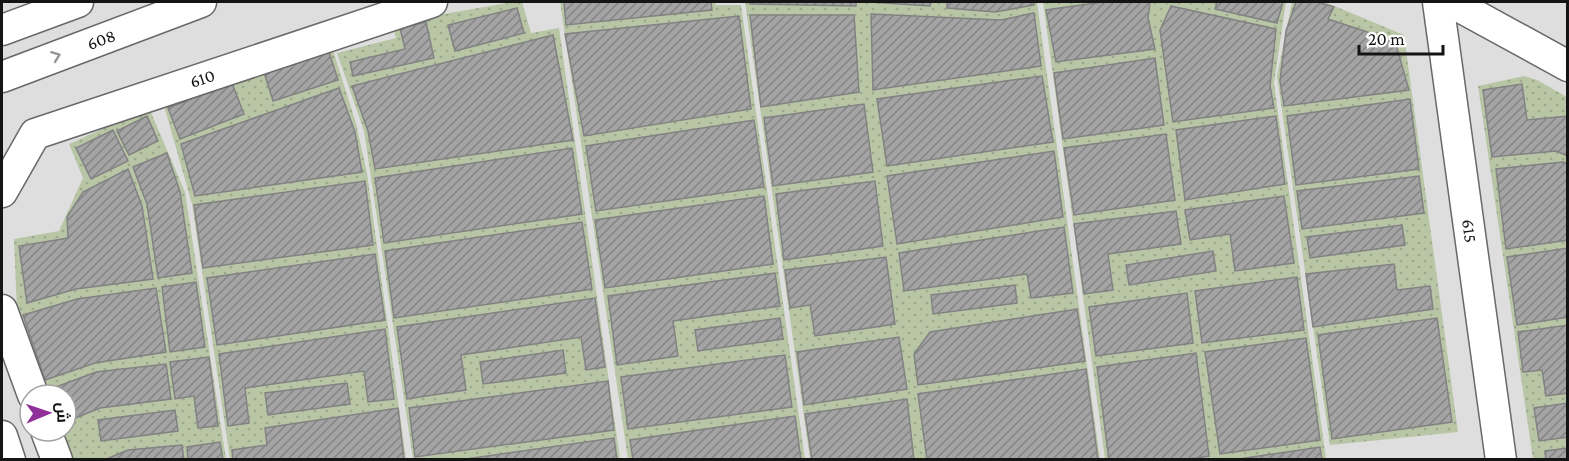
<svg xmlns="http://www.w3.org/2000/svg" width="1569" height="461" font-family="'Crimson Pro',Cairo,serif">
  <defs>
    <pattern id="park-dots" width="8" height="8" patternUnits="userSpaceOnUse" patternTransform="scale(1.5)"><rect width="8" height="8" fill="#b8c6a5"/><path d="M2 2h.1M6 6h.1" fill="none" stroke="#9da98d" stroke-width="1.8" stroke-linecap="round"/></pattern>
    <pattern id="building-hatch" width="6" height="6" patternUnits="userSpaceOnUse" patternTransform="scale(1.5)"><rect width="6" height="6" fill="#a4a4a5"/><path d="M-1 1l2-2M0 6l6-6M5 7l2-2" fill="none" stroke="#848485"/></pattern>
  </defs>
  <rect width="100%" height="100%" fill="#dededf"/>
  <path fill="url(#park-dots)" d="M513 2H522L531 33 559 28 620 459H413L364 131 337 53 396 38 392 23Z
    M560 2H715L716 5H741L805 459H628Z
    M745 2H1037L1100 459H810Z
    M1043 2H1286L1274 83 1326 459H1105Z
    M1292 2H1325L1404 35 1458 432 1330 445 1277 76Z
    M331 44 356 123 367 173 406 459H230L192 204 164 106Z
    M1524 76 1537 80 1567 97V459H1533L1478 86Z
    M149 108 185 192 226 459H73L62 431H66V395H49L17 310 14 239 59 231 83 178 69 144Z"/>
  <path fill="url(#building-hatch)" stroke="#828283" stroke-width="1.5" d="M564 2H711L712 10 566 25Z
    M750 2H856V6L750 4Z
    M869 2H931L930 6Z
    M947 2H1033L1034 5 995 12 947 8Z
    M1103 2H1150L1148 18 1155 49 1056 62 1046 10Z
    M1217 2H1283L1277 23 1215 9Z
    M1296 2H1317L1334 7 1328 19 1395 41 1409 90 1284 106 1280 81 1286 31Z
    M1171 6 1276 29 1270 86 1274 108 1173 122 1160 30Z
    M517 8 524 33 455 51 448 25Z
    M1034 13 1041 66 873 90 871 14 1001 20Z
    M750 15H854L859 92 761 107Z
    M739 16 751 109 584 136 565 34Z
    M426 22 434 58 353 76 350 62 405 49 400 28Z
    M553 35 573 140 375 169 368 131 352 86Z
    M328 49 338 80 273 101 263 69Z
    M1155 58 1164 125 1063 139 1054 73Z
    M1042 76 1053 142 887 166 877 99Z
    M232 83 244 114 180 139 168 108Z
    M1522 84 1527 120 1568 116V156L1556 151 1492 157 1483 90Z
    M339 88 355 132 362 172 195 196 181 144Z
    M1410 99 1419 169 1296 185 1287 116Z
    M864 104 873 172 773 186 764 118Z
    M147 116 158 141 129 155 117 131Z
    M1276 116 1285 184 1185 200 1176 130Z
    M754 120 764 187 596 211 586 146Z
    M113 130 128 161 91 179 76 148Z
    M1166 134 1175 200 1074 215 1064 148Z
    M572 148 582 214 384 243 375 178Z
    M1054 151 1063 217 897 244 887 176Z
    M167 153 180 192 192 273 158 278 147 204 133 167Z
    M1563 162 1568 164V240L1506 249 1496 169Z
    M128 169 142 206 153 279 76 289 27 303 19 246 68 238 67 217 83 192Z
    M1419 176 1424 213 1302 229 1297 191Z
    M365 181 373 245 203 268 194 205Z
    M875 181 883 246 784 260 776 194Z
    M764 196 773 264 605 288 595 220Z
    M1284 196 1294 263 1235 271 1230 234 1190 240 1185 210Z
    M1176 211 1181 244 1108 254 1113 290 1084 294 1074 224Z
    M582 222 592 289 394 318 385 251Z
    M1402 225 1405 245 1310 258 1307 237Z
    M1064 227 1073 293 1031 298 1027 274 904 291 899 253Z
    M1568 248V317L1517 325 1507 257Z
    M1213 251 1216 271 1129 285 1126 265Z
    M375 254 385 320 217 345 207 278Z
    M886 257 895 324 815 336 810 305 790 308 785 270Z
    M1394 264 1397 290 1430 286 1433 309 1313 327 1306 274Z
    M775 273 780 306 673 321 678 356 617 365 608 296Z
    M1297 277 1304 330 1202 343 1195 291Z
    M196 282 205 347 170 352 162 287Z
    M1015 285 1017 303 933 314 931 295Z
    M156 288 166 352 95 363 45 380 23 315 77 299Z
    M1187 293 1193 343 1096 356 1089 307Z
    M595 298 605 367 586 370 581 337 461 355 466 390 407 399 397 327Z
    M1077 309 1085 361 918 385 914 354 930 332Z
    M780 318 783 339 698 351 695 330Z
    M1437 318 1452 422 1332 439 1318 335Z
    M1568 325V393L1546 396 1542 370 1523 372 1518 332Z
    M385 329 394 399 368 402 364 371 245 388 249 423 228 426 219 354Z
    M899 337 907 389 804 405 797 352Z
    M1306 338 1320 440 1220 454 1205 352Z
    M563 350 566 373 483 384 480 362Z
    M1196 353 1209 456 1184 460H1109L1097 367Z
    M785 355 792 407 628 429 621 377Z
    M209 357 218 426 198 428 194 396 175 399 170 362Z
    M166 364 171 399 100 408 66 422V395H50L48 390 96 372Z
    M1086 369 1098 460H927L918 394Z
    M608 381 614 430 415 457 409 408Z
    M347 383 350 404 268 415 265 393Z
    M907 399 914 460H812L805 414Z
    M1568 403V437L1539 441 1534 408Z
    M398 408 404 460H233L232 450 267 445 265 428Z
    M175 410 178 431 101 441 98 420Z
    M795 416 801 460H633L630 440Z
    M614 438 617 460H459Z
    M220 442 223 460H188L187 447Z
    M182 445 184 460H104L128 450Z
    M1320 447 1322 460H1232Z
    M1568 448V460H1546L1545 451Z"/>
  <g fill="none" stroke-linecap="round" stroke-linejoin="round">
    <defs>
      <g id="minor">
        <path id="s1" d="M1438 2 1501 460"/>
        <path d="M1451 2 1568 66"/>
        <path d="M2 30 78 2"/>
        <path id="s2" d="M2 77 201 2"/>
        <path id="s3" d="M2 192 35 134 432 2"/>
        <path d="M2 310 33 395"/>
        <path d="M46 431 57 460"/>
        <path d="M2 436 10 460"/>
      </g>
    </defs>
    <use href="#minor" stroke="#68686a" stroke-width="33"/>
    <use href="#minor" stroke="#fff" stroke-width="30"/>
  </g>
  <defs><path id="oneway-chevron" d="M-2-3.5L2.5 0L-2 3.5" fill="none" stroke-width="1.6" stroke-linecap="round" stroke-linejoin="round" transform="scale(1.5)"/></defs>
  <use stroke="#959595" href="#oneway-chevron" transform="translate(56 56) rotate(-21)"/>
  <g text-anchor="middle" stroke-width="4.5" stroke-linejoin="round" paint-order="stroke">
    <g font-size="18" fill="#141414" stroke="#fff">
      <text dy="6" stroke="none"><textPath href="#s2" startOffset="106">608</textPath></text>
      <text dy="6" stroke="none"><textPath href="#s3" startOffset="243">610</textPath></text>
      <text dy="6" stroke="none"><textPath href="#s1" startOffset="231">615</textPath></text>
    </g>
  </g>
  <rect width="1569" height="461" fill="none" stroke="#141414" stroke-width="6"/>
  <g transform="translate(48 413) rotate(88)"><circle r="28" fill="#ffffff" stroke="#a1a1a1" stroke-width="1.5"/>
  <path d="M0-4.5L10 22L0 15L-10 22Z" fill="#903099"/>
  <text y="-9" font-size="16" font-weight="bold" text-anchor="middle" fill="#141414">ش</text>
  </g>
  <path d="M1359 45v9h84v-9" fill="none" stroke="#141414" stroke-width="3"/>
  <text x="1368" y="45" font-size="18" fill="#141414" stroke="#ffffff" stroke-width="4.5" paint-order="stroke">20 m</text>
</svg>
